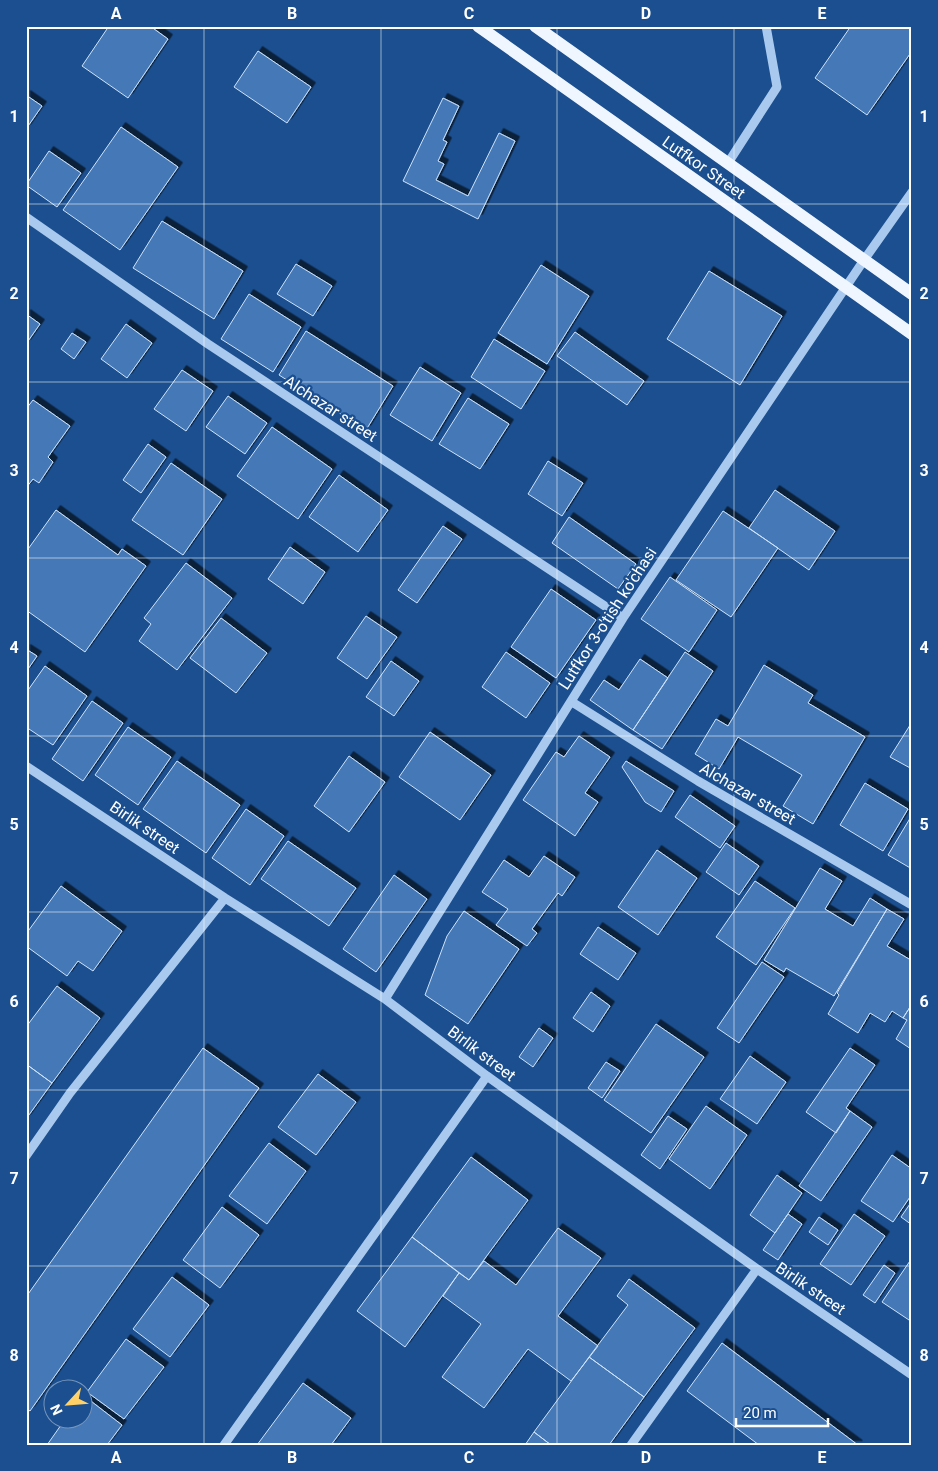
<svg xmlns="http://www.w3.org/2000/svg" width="938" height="1471" font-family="Roboto,sans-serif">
  <defs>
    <filter id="shadow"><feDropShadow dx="4.5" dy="-4.5" stdDeviation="0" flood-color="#0009"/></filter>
  </defs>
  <rect width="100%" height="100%" fill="#1b4f8f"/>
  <path fill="#4478b7" stroke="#cfe3fa" filter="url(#shadow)" d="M109 26H150L168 39 128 98 82 66Z
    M851 26H912V51L867 115 815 78Z
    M258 51 311 87 287 123 234 87Z
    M26 95 42 106 26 129Z
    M443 98 459 106 443 140 447 142 438 161 444 164 436 180 468 196 499 133 515 141 478 219 403 181Z
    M121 127 178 167 120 250 63 210Z
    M49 151 81 173 57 207 26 185Z
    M162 221 243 271 214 319 133 268Z
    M296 264 332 286 313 316 277 294Z
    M541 265 589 296 547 364 498 333Z
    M709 271 782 316 740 385 667 339Z
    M249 294 301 327 273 372 221 339Z
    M26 314 40 324 26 344Z
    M126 324 152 343 127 378 101 359Z
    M306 331 393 386 366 430 279 375Z
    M575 332 644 381 627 405 557 356Z
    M72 333 86 342 74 359 61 349Z
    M494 339 545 371 521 409 471 377Z
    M420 367 461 393 432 441 390 415Z
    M182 370 213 391 186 431 154 409Z
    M228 396 267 423 245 454 206 427Z
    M468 398 509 424 480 469 439 444Z
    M33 400 70 426 48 457 53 462 39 483 33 479 26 488V409Z
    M272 427 332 469 298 519 237 476Z
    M148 444 166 457 141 493 123 480Z
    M548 461 583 483 562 516 528 494Z
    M171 463 222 499 183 555 132 520Z
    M339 475 388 510 358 552 309 517Z
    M775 490 835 531 809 570 749 528Z
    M56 510 118 555 122 549 146 566 85 652 26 610V552Z
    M723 511 778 548 731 617 676 580Z
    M569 517 636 564 618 589 552 543Z
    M443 526 462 539 417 603 398 590Z
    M290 547 325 572 303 604 268 579Z
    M186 563 232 598 177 670 139 641 151 624 144 618Z
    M670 577 717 610 689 652 641 619Z
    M551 589 596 620 556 678 511 647Z
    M366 616 397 637 367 679 337 658Z
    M221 618 267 653 236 693 190 658Z
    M26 649 37 656 26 672Z
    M506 652 550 683 526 718 482 687Z
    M685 652 713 671 662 749 633 730Z
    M640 659 668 678 633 730 590 700 604 680 619 690Z
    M391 661 419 681 394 716 366 697Z
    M764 665 813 695 808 703 865 737 813 824 783 806 802 775 738 737 719 769 695 754 716 719 728 726Z
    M45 666 87 696 53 745 26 727V693Z
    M92 701 123 723 83 781 52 759Z
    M912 722V769L890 757Z
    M128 727 171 757 138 805 95 775Z
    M430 732 491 775 460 820 399 777Z
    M579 736 610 757 585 793 598 802 575 836 523 800 556 752 564 757Z
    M349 756 385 782 349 832 314 806Z
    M177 761 240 805 206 853 143 809Z
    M626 761 674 791 661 812 645 802 622 767Z
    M865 783 908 809 883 851 840 825Z
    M690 795 735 826 720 848 675 817Z
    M246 809 284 836 250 885 212 858Z
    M912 815V869L888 855Z
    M288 841 356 888 329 926 261 879Z
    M726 843 759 866 739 895 706 872Z
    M657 850 697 878 658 935 618 907Z
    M544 856 575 877 562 896 558 893 532 929 537 933 527 946 496 925 508 909 482 892 504 860 529 877Z
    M820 868 842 881 825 909 853 926 870 898 887 909 834 996 786 968 784 972 764 960Z
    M394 875 427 899 376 972 343 949Z
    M755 881 795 908 756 965 716 937Z
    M61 886 122 931 93 971 78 961 67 976 26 946V934Z
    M887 909 904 919 887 946 909 959 912 955V1004L903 1018 892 1011 885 1022 870 1013 858 1033 828 1014 839 995 837 993Z
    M464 911 519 949 468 1024 425 995 447 936Z
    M598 927 636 953 618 980 580 954Z
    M762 962 784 977 739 1043 717 1028Z
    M57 986 100 1018 52 1083 26 1064V1027Z
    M591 992 610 1006 593 1032 573 1018Z
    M912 1004V1048L911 1049 896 1039 907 1020 903 1018Z
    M656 1024 704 1057 651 1133 604 1100Z
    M539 1028 553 1038 533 1067 519 1057Z
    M203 1048 259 1088 30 1411 26 1408V1297Z
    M850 1048 875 1065 846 1108 850 1111 836 1133 806 1112Z
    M750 1056 786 1082 757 1124 720 1099Z
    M606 1062 620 1071 602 1098 588 1088Z
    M26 1064 52 1083 26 1119Z
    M318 1074 356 1102 316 1155 278 1127Z
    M706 1106 747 1135 710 1189 669 1159Z
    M850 1111 872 1127 821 1201 799 1186Z
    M668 1116 687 1129 660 1169 641 1155Z
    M269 1143 306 1171 267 1224 229 1196Z
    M892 1155 912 1169V1194L893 1222 861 1201Z
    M471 1157 528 1200 469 1280 412 1237Z
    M777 1175 802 1193 775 1233 750 1215Z
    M912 1201V1225L901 1217Z
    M222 1207 259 1235 220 1288 183 1260Z
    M788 1214 802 1224 778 1260 763 1250Z
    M854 1214 885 1236 851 1285 820 1264Z
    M819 1217 838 1230 828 1245 809 1232Z
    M558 1228 601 1258 558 1316 598 1346 571 1381 528 1349 484 1408 442 1377 481 1324 443 1296 459 1273 469 1280 484 1261 516 1285Z
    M412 1237 459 1273 405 1347 357 1311Z
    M912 1258V1322L882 1302Z
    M884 1265 895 1273 875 1303 863 1295Z
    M172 1277 209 1305 170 1357 133 1329Z
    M629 1279 695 1328 644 1397 589 1357 628 1305 617 1296Z
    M126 1339 164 1367 124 1419 87 1392Z
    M722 1343 858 1445H759L687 1391Z
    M589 1357 644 1397 609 1445H551L534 1432Z
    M303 1383 351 1418 331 1445H257Z
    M83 1395 122 1425 107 1445H47L66 1418H82Z
    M534 1432 551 1445H525Z"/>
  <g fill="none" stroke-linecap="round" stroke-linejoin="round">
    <path stroke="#a9c9ee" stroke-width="9" d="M728 163 777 87 766 26
      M26 217 208 344 623 618
      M572 702 698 781 912 905
      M26 766 225 898 385 999 487 1076 757 1269 912 1375
      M385 999 623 618 864 260 912 192
      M26 1156 70 1093 225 898
      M224 1445 487 1076
      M631 1445 757 1269"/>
    <path stroke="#f0f6ff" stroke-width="12" d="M478 26 912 334
      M535 26 912 294"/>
  </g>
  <path fill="none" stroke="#fff" stroke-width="1" stroke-opacity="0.55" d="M204 26V1445M381 26V1445M557 26V1445M734 26V1445M26 204H912M26 382H912M26 558H912M26 736H912M26 912H912M26 1090H912M26 1266H912"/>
  <g text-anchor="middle" stroke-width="4.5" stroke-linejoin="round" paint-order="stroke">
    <g font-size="16" fill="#fff" stroke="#1b4f8f">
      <text transform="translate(704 167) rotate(35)" y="6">Lutfkor Street</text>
      <text transform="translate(331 408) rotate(33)" y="6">Alchazar street</text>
      <text transform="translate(607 618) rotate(-57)" y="6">Lutfkor 3-o'tish ko'chasi</text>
      <text transform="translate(748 793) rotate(30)" y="6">Alchazar street</text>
      <text transform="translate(145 827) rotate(34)" y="6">Birlik street</text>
      <text transform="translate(482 1053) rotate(37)" y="6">Birlik street</text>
      <text transform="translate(811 1288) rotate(34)" y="6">Birlik street</text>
    </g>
  </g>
  <rect width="938" height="1471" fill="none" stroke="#1b4f8f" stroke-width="55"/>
  <g transform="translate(68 1404) rotate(244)"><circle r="24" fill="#1b4f8f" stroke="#7695bc"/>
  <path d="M0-4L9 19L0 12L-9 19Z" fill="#ffd166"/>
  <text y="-8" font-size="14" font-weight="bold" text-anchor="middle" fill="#ffffff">N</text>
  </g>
  <path d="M736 1418v8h92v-8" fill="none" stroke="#ffffff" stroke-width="2.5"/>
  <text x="743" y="1418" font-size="15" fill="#ffffff" stroke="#1b4f8f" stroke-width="4" paint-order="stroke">20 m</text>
  <rect x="28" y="28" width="882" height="1416" fill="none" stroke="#fff" stroke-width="2"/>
  <g font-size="16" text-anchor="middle" font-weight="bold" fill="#fff">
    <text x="116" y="19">A</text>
    <text x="292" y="19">B</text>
    <text x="469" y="19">C</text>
    <text x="646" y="19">D</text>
    <text x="822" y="19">E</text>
    <text x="14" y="122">1</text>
    <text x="924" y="122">1</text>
    <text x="14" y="299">2</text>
    <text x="924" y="299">2</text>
    <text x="14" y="476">3</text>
    <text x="924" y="476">3</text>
    <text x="14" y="653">4</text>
    <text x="924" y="653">4</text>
    <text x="14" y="830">5</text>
    <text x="924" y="830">5</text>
    <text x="14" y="1007">6</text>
    <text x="924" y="1007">6</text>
    <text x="14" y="1184">7</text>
    <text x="924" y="1184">7</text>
    <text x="14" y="1361">8</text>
    <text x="924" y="1361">8</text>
    <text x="116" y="1463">A</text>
    <text x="292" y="1463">B</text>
    <text x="469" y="1463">C</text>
    <text x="646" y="1463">D</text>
    <text x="822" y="1463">E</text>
  </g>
</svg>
